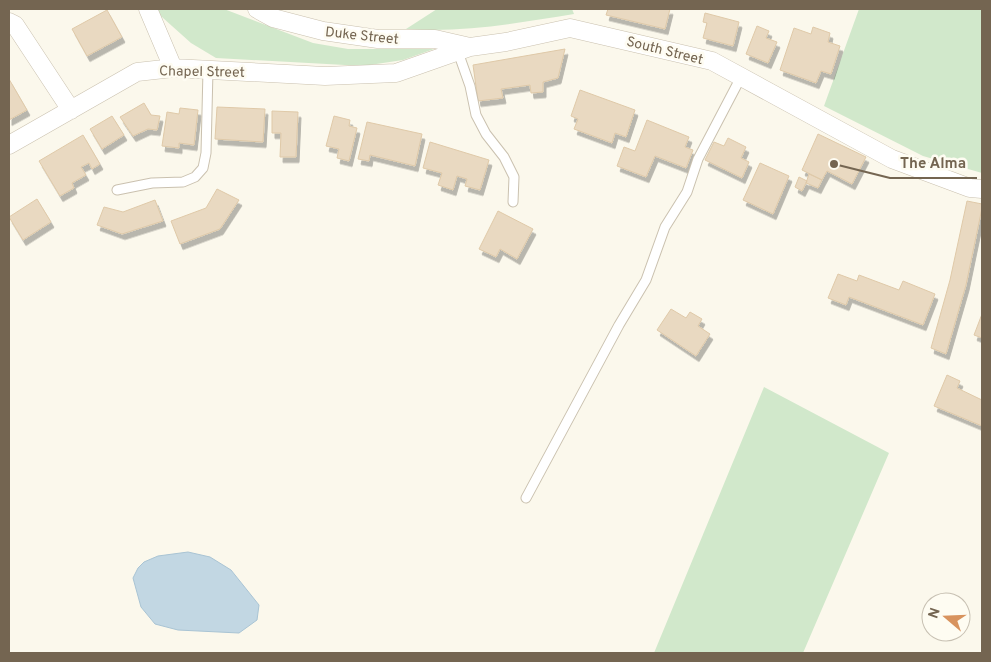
<svg xmlns="http://www.w3.org/2000/svg" width="991" height="662" font-family="Overpass,sans-serif">
  <defs>
    <filter id="shadow"><feDropShadow dx="3" dy="5.5" stdDeviation="0" flood-color="#0004"/></filter>
  </defs>
  <rect width="100%" height="100%" fill="#fbf8ec"/>
  <path fill="#d1e8cb" d="M153 9H224L313 43 348 49H434L403 60 363 66 216 58 191 43Z
    M437 9H572L574 14C518 23 463 33 406 29Z
    M859 9H982V173L923 156 824 106Z
    M764 387 889 453 803 653H654Z"/>
  <path fill="#c2d7e3" stroke="#a9c4d4" d="M188 552 210 557 231 570 259 605 257 620 239 633 178 630 155 624 141 607 133 578 138 568 144 562 158 556Z"/>
  <path fill="#e9d9c1" stroke="#dfc9a8" filter="url(#shadow)" d="M608 9H670L665 29 606 15Z
    M107 10 122 37 87 56 72 29Z
    M705 13 739 22 733 46 703 38 707 23 703 22Z
    M757 26 769 31 766 38 777 42 768 63 746 54Z
    M813 27 830 33 828 42 840 46 831 74 821 71 816 83 780 70 794 28 811 34Z
    M565 49 558 78 543 82V92L531 93 530 85 501 89 503 98 478 101 473 65Z
    M9 79 27 110 9 120Z
    M580 90 635 110 626 137 615 133 612 143 574 129 578 119 571 116Z
    M144 103 151 115 160 116 157 130 148 129 133 136 120 117Z
    M217 107 265 109 263 142 215 139Z
    M180 108 198 110 194 145 179 143V148L162 146 167 112 179 114Z
    M272 111 298 112 296 157H280L281 133H272Z
    M112 116 124 135 102 149 90 129Z
    M334 116 350 120 349 126 357 128 349 161 337 158 339 149 326 146Z
    M647 120 689 137 685 147 693 150 686 168 655 156 646 177 617 166 624 147 635 151Z
    M367 122 422 134 415 166 370 155 369 161 358 159Z
    M818 134 866 157 852 184 827 171 822 180 802 170Z
    M83 135 100 164 92 169 89 163 81 167 86 175 72 183 74 188 60 196 39 161Z
    M728 138 746 147 741 158 749 162 742 178 705 160 714 142 724 146Z
    M430 142 489 160 480 190 465 186 467 179 457 176 453 190 438 185 442 173 423 168Z
    M760 163 789 176 773 214 743 200Z
    M809 174 822 180 818 188 806 183Z
    M799 177 807 181 802 191 795 187Z
    M217 189 239 200 220 229 180 244 171 221 206 208Z
    M37 199 51 222 23 240 9 217Z
    M155 200 163 221 122 234 97 225 104 207 123 212Z
    M967 201 982 204V208L966 285 946 354 931 348 950 280Z
    M498 211 533 229 517 259 500 249 496 257 479 249Z
    M838 274 857 281 859 275 899 290 903 281 935 294 923 325 849 297 846 305 828 298Z
    M671 309 686 318 690 312 702 319 698 326 710 334 696 356 657 330Z
    M982 314V338L974 335Z
    M947 375 960 381 957 388 982 400V426L934 406Z"/>
  <g fill="none" stroke-linecap="round" stroke-linejoin="round">
    <defs>
      <path id="service" d="M458 52 470 86 476 115 486 134 504 157 514 177 513 202
        M117 190 152 183 183 182 195 177 203 168 206 153 208 70
        M526 498 619 325 646 280 665 227 687 192 698 159 741 77"/>
      <path id="minor" d="M148 9 173 68
        M257 9 273 18 323 31 378 39H435L470 47
        M9 22 15 25 71 110
        M9 145 137 72 173 68 325 76 396 73 470 47 506 42 570 28 712 61 892 159 970 188 982 189"/>
    </defs>
    <use href="#service" stroke="#cac1af" stroke-width="11"/>
    <use href="#minor" stroke="#cac1af" stroke-width="19"/>
    <use href="#service" stroke="#fff" stroke-width="9"/>
    <use href="#minor" stroke="#fff" stroke-width="18"/>
  </g>
  <g text-anchor="middle" stroke-width="5" stroke-linejoin="round" paint-order="stroke">
    <g font-size="14" fill="#746551" stroke="#fefcf2">
      <text transform="translate(362 35) rotate(6)" y="5">Duke Street</text>
      <text transform="translate(665 50) rotate(14)" y="5">South Street</text>
      <text transform="translate(202 71) rotate(1)" y="5">Chapel Street</text>
    </g>
  </g>
  <path fill="none" stroke="#746551" stroke-width="2" d="M834 164L890 178H977"/>
  <circle fill="#746551" stroke="#fefcf2" stroke-width="2" cx="834" cy="164" r="5"/>
  <g font-size="15" text-anchor="middle" font-weight="bold" fill="#746551" stroke="#fefcf2" stroke-width="5" stroke-linejoin="round" paint-order="stroke">
    <text x="933" y="168">The Alma</text>
  </g>
  <rect width="991" height="662" fill="none" stroke="#746551" stroke-width="20"/>
  <g transform="translate(946 617) rotate(289)"><circle r="24" fill="#fefcf2" stroke="#c7c0b2"/>
  <path d="M0-4L9 19L0 12L-9 19Z" fill="#d8935e"/>
  <text y="-8" font-size="14" font-weight="bold" text-anchor="middle" fill="#746551">N</text>
  </g>
</svg>
